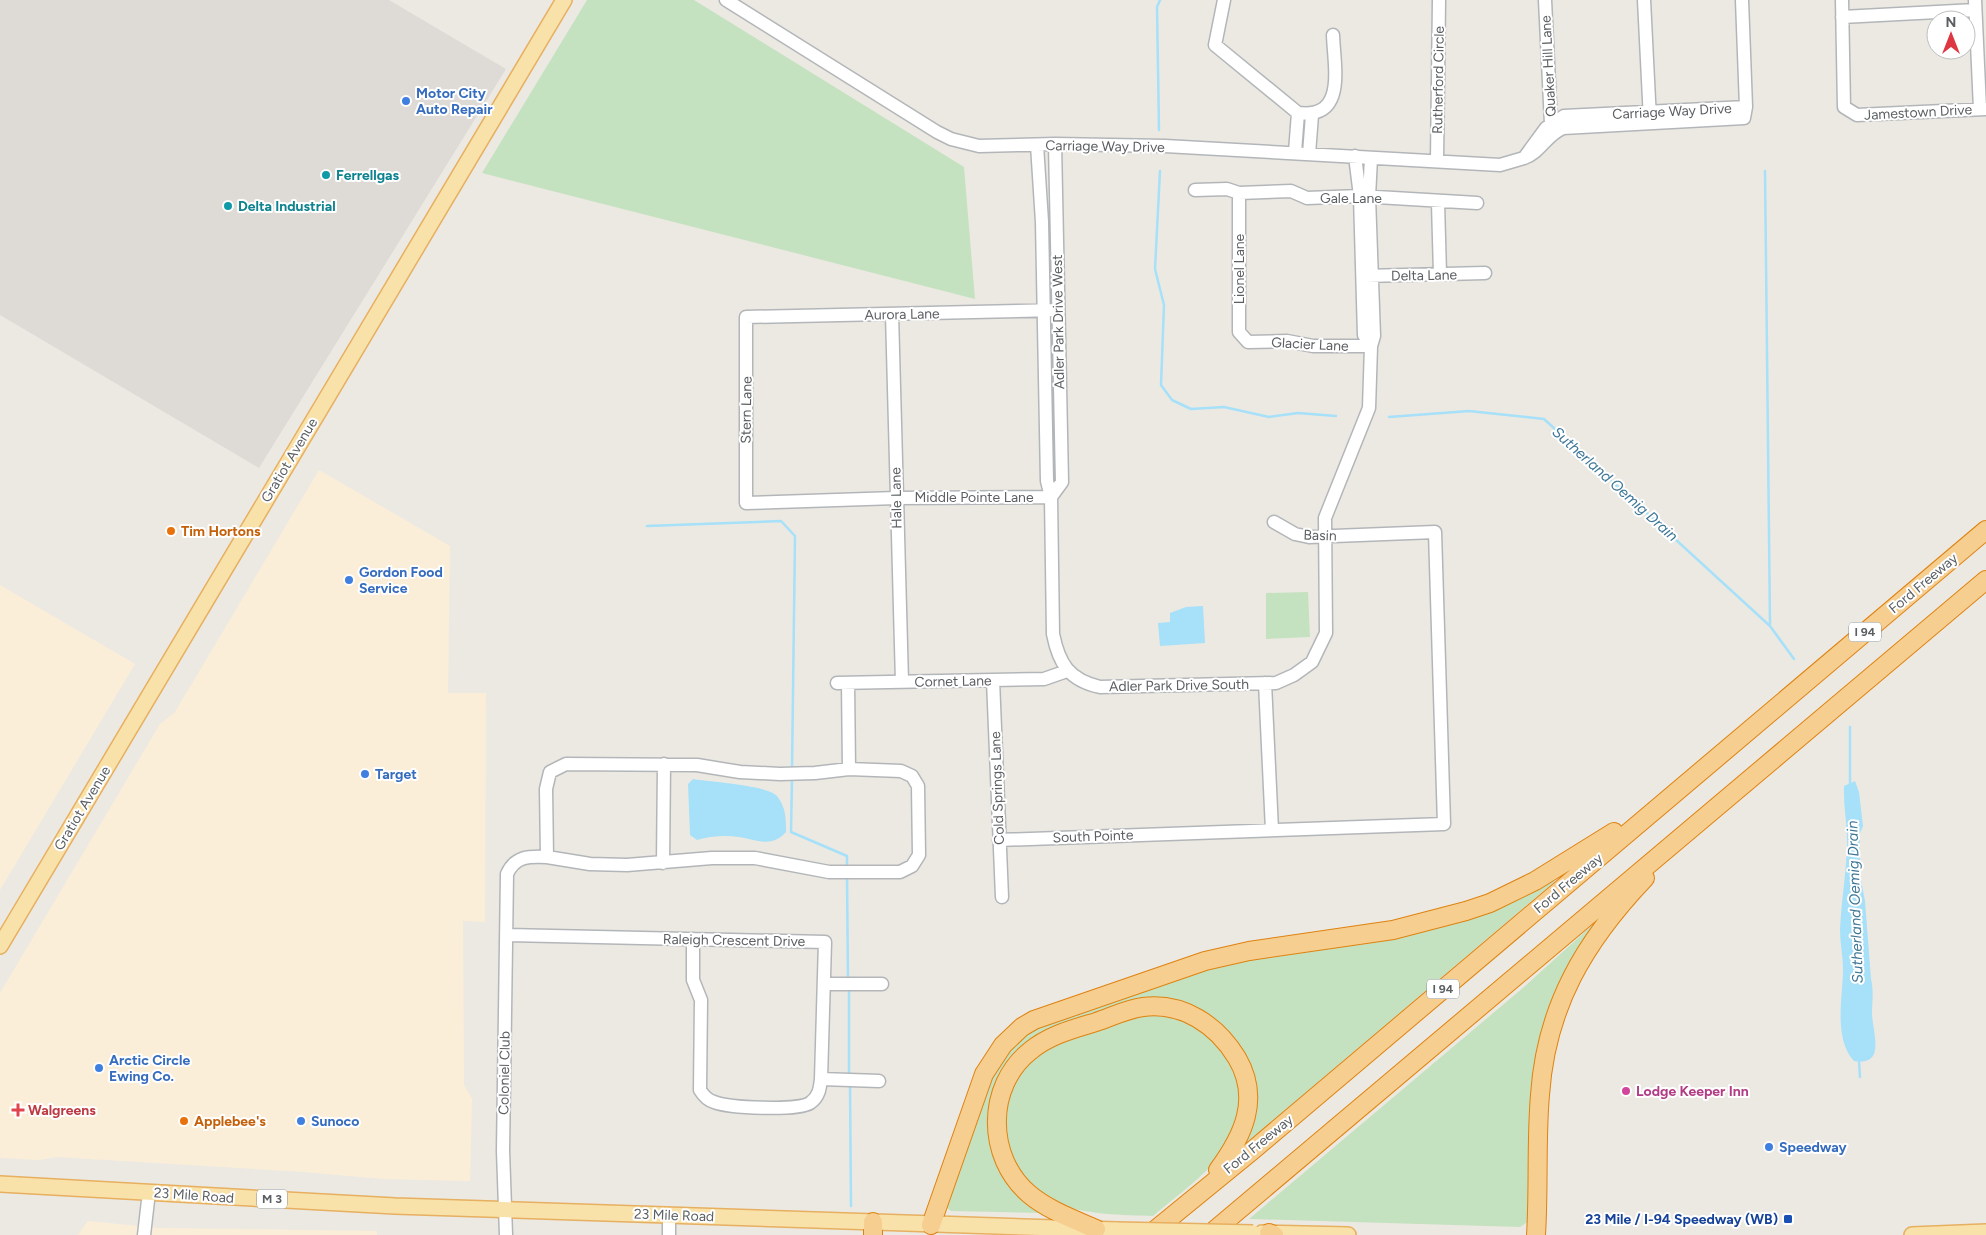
<svg xmlns="http://www.w3.org/2000/svg" width="1986" height="1235" font-family="Figtree,sans-serif">
  <rect width="100%" height="100%" fill="#ece9e2"/>
  <path fill="#fbeed8" d="M319 470 450 546 448 693H486L485 922 463 921 464 1085 472 1099 470 1181 383 1179 304 1172 56 1157 40 1160 0 1158V993L160 724 175 712Z
    M0 585 135 664 0 890Z
    M88 1221 159 1228 377 1231V1235H78Z"/>
  <path fill="#dedbd7" d="M0 0H389L506 69 259 468 0 315Z"/>
  <path fill="#c5e2c0" d="M587 0H694L964 167 975 299 482 173Z
    M1308 592 1310 637 1266 639V593Z
    M1552 879 1554 882 1246 1143 1254 1093 1187 1006 1037 1038 990 1123 1042 1213 951 1211 946 1207 995 1063 1029 1030 1206 966 1386 937Z
    M1599 919 1564 980 1529 1221 1520 1227 1249 1219 1524 987Z
    M1145 1014C1165 1015 1191 1018 1206 1032 1238 1060 1249 1100 1230 1138 1227 1143 1225 1150 1221 1155 1203 1177 1175 1197 1153 1216 1123 1215 1085 1215 1056 1203 1002 1180 986 1100 1030 1060 1052 1040 1116 1019 1145 1014Z"/>
  <path fill="#a6e0f9" d="M1203 606 1205 643 1160 646 1158 623 1170 622V613L1186 607Z
    M693 779C709 782 767 785 777 796 786 807 786 819 786 832 772 848 757 840 739 837 725 835 710 836 697 840L690 835 688 784Z
    M1855 781 1859 792 1863 826 1860 833V875L1865 901 1871 979C1874 992 1872 1002 1872 1014 1873 1034 1886 1066 1854 1061 1833 1038 1843 997 1843 969 1843 956 1840 943 1840 930 1841 903 1846 875 1847 847 1848 827 1843 806 1844 786Z"/>
  <g fill="none" stroke-linecap="round" stroke-linejoin="round">
    <path stroke="#a6e0f9" stroke-width="2.5" d="M1159 130 1157 7 1160 0
      M1160 171 1155 269 1164 305 1161 385 1172 400 1191 409 1224 407 1269 417 1298 413 1336 416
      M1765 171 1770 624
      M1389 417 1469 411 1544 419 1770 626 1794 659
      M647 526 781 521 795 536 792 770
      M792 778 791 832 847 856V868
      M1850 785V727
      M847 876 848 980
      M849 988V1075
      M1859 1061 1860 1077
      M850 1083 851 1206"/>
    <defs>
      <path id="minor" d="M726 0 937 132 951 139 979 146 1055 144 1165 146 1500 165 1524 158
        M1224 0 1215 45 1298 113C1347 119 1334 67 1333 35
        M1545 0 1551 124 1554 129
        M1644 0 1650 120
        M1742 0 1746 107
        M1842 0 1844 107 1857 115 1986 109
        M1975 0 1980 109
        M1842 17 1975 10
        M1746 107 1744 118 1563 128C1546 135 1541 152 1524 158L1546 128 1564 116Z
        M1037 145 1042 222 1047 481 1051 497 1062 482 1055 144
        M1295 152 1298 113
        M1309 154 1312 115
        M1355 156 1360 196 1364 335 1371 346 1374 336 1369 197 1371 158
        M1437 160 1439 0
        M1195 190 1227 189 1239 193 1291 191 1307 198 1360 196 1477 203
        M1438 203 1440 274
        M1365 276 1485 273
        M1057 310 746 317V503L896 498 1051 497 1053 634C1059 664 1069 680 1100 687L1276 683 1294 675 1312 662 1326 633 1325 518 1369 408 1371 346H1313L1287 341 1248 342 1239 332V193
        M892 314 902 682
        M993 680 1002 897
        M837 683 1044 679 1067 671
        M1265 683 1272 830
        M999 840 1444 824 1435 532 1309 537 1295 534 1274 522
        M547 857 590 864 627 865 712 858H755L829 872H900L912 866 919 855 918 786 912 776 901 771 849 769
        M663 863 664 764
        M506 935 825 942 821 1079C820 1088 819 1097 810 1103 797 1111 729 1108 714 1102 707 1100 703 1095 700 1090L701 1000 693 980V939
        M824 984H882
        M821 1079 879 1081
        M669 1215V1235
        M144 1235 149 1192
        M506 1235 503 1151 507 874C515 856 529 856 547 857L546 789 550 772 566 764 697 765 740 772 780 774 815 773 849 769 848 683"/>
      <path id="major" d="M0 946 564 0
        M0 1184 395 1206 1117 1230
        M1262 1233 1348 1235
        M1912 1235 1986 1232"/>
      <path id="highway" d="M873 1222V1235
        M931 1225 984 1074 1003 1045 1022 1027 1034 1020 1205 961 1249 951 1393 930 1466 911 1490 903 1535 881 1614 832
        M1096 1229C1073 1219 1048 1210 1029 1194 986 1157 986 1086 1030 1051 1049 1035 1073 1029 1096 1022 1111 1017 1127 1009 1143 1007 1183 1002 1217 1025 1237 1058 1261 1099 1243 1136 1218 1170
        M1269 1233 1274 1235
        M1149 1235 1253 1150 1986 530
        M1209 1235 1986 580
        M1536 1235C1539 1188 1536 1141 1540 1095 1546 1006 1585 941 1645 878"/>
    </defs>
    <use href="#minor" stroke="#b3b6b9" stroke-width="15"/>
    <use href="#major" stroke="#e7af60" stroke-width="18"/>
    <use href="#highway" stroke="#df8210" stroke-width="20"/>
    <use href="#minor" stroke="#fff" stroke-width="12"/>
    <use href="#major" stroke="#f9e2aa" stroke-width="15"/>
    <use href="#highway" stroke="#f5ce90" stroke-width="18"/>
    <defs>
      <path id="major-bridge" d="M1117 1230 1253 1233"/>
    </defs>
    <use href="#major-bridge" stroke="#e7af60" stroke-width="18" stroke-linecap="butt"/>
    <use href="#major-bridge" stroke="#f9e2aa" stroke-width="15"/>
  </g>
  <g fill="#3f7fe0" stroke="#fff" stroke-width="2">
    <circle cx="406" cy="101" r="5"/>
    <circle cx="349" cy="580" r="5"/>
    <circle cx="365" cy="774" r="5"/>
    <circle cx="99" cy="1068" r="5"/>
    <circle cx="301" cy="1121" r="5"/>
    <circle cx="1769" cy="1147" r="5"/>
  </g>
  <g fill="#0f9aa8" stroke="#fff" stroke-width="2">
    <circle cx="326" cy="175" r="5"/>
    <circle cx="228" cy="206" r="5"/>
  </g>
  <g fill="#e8710a" stroke="#fff" stroke-width="2">
    <circle cx="171" cy="531" r="5"/>
    <circle cx="184" cy="1121" r="5"/>
  </g>
  <circle fill="#d1479c" stroke="#fff" stroke-width="2" cx="1626" cy="1091" r="5"/>
  <path fill="#e0444e" stroke="#fff" stroke-width="2" d="M15.5 1102.5h5v5h5v5h-5v5h-5v-5h-5v-5h5z"/>
  <rect fill="#1a4fb4" stroke="#fff" stroke-width="2" x="1783" y="1214" width="10" height="10" rx="2.5"/>
  <g text-anchor="middle" stroke-width="4" stroke-linejoin="round" paint-order="stroke">
    <g fill="#fff" stroke="#8c8f91" stroke-width="1">
      <rect x="1849" y="622.5" width="32" height="19" rx="4"/>
      <rect x="1427" y="979.5" width="32" height="19" rx="4"/>
      <rect x="257" y="1189.5" width="30" height="19" rx="4"/>
    </g>
    <g font-size="12" font-weight="bold" fill="#5b5f62">
      <text x="1865" y="636">I 94</text>
      <text x="1443" y="993">I 94</text>
      <text x="272" y="1203">M 3</text>
    </g>
    <g font-size="14" fill="#5b5f62" stroke="#fff">
      <text transform="translate(1548 66) rotate(-93)" y="5">Quaker Hill Lane</text>
      <text transform="translate(1438 80) rotate(-89)" y="5">Rutherford Circle</text>
      <text transform="translate(1672 111) rotate(-3)" y="5">Carriage Way Drive</text>
      <text transform="translate(1918 112) rotate(-3)" y="5">Jamestown Drive</text>
      <text transform="translate(1105 146) rotate(1)" y="5">Carriage Way Drive</text>
      <text x="1351" y="203">Gale Lane</text>
      <text transform="translate(1239 269) rotate(-90)" y="5">Lionel Lane</text>
      <text transform="translate(1424 275) rotate(-1)" y="5">Delta Lane</text>
      <text transform="translate(902 314) rotate(-1)" y="5">Aurora Lane</text>
      <text transform="translate(1058 322) rotate(-91)" y="5">Adler Park Drive West</text>
      <text transform="translate(1310 344) rotate(3)" y="5">Glacier Lane</text>
      <text transform="translate(746 410) rotate(-89)" y="5">Stern Lane</text>
      <text transform="translate(289 460) rotate(-59)" y="5">Gratiot Avenue</text>
      <text x="974" y="502">Middle Pointe Lane</text>
      <text transform="translate(896 498) rotate(-91)" y="5">Hale Lane</text>
      <text transform="translate(1320 535) rotate(2)" y="5">Basin</text>
      <text transform="translate(1923 583) rotate(-40)" y="5">Ford Freeway</text>
      <text transform="translate(953 681) rotate(-1)" y="5">Cornet Lane</text>
      <text transform="translate(1179 685) rotate(-1)" y="5">Adler Park Drive South</text>
      <text transform="translate(997 788) rotate(-92)" y="5">Cold Springs Lane</text>
      <text transform="translate(82 808) rotate(-59)" y="5">Gratiot Avenue</text>
      <text transform="translate(1093 836) rotate(-2)" y="5">South Pointe</text>
      <text transform="translate(1568 883) rotate(-40)" y="5">Ford Freeway</text>
      <text transform="translate(734 940) rotate(1)" y="5">Raleigh Crescent Drive</text>
      <text transform="translate(504 1073) rotate(-89)" y="5">Coloniel Club</text>
      <text transform="translate(1258 1144) rotate(-39)" y="5">Ford Freeway</text>
      <text transform="translate(194 1195) rotate(4)" y="5">23 Mile Road</text>
      <text transform="translate(674 1215) rotate(2)" y="5">23 Mile Road</text>
    </g>
    <g font-size="14" font-weight="bold" fill="#366cbe" stroke="#fff" text-anchor="start">
      <text x="416" y="98">Motor City<tspan x="416" dy="16">Auto Repair</tspan></text>
      <text x="359" y="577">Gordon Food<tspan x="359" dy="16">Service</tspan></text>
      <text x="375" y="779">Target</text>
      <text x="109" y="1065">Arctic Circle<tspan x="109" dy="16">Ewing Co.</tspan></text>
      <text x="311" y="1126">Sunoco</text>
      <text x="1779" y="1152">Speedway</text>
    </g>
    <g font-size="14" font-weight="bold" fill="#0d838f" stroke="#fff" text-anchor="start">
      <text x="336" y="180">Ferrellgas</text>
      <text x="238" y="211">Delta Industrial</text>
    </g>
    <g font-size="14" font-weight="bold" fill="#c56008" stroke="#fff" text-anchor="start">
      <text x="181" y="536">Tim Hortons</text>
      <text x="194" y="1126">Applebee's</text>
    </g>
    <g font-size="14" font-weight="bold" fill="#b23c85" stroke="#fff" text-anchor="start">
      <text x="1636" y="1096">Lodge Keeper Inn</text>
    </g>
    <g font-size="14" font-weight="bold" fill="#be3a42" stroke="#fff" text-anchor="start">
      <text x="28" y="1115">Walgreens</text>
    </g>
    <g font-size="14" font-weight="bold" fill="#164399" stroke="#fff" text-anchor="end">
      <text x="1778" y="1224">23 Mile / I-94 Speedway (WB)</text>
    </g>
    <g font-size="15" font-style="italic" fill="#3f7798" stroke="#fff">
      <text transform="translate(1615 484) rotate(42)" y="5">Sutherland Oemig Drain</text>
      <text transform="translate(1855 902) rotate(-92)" y="5">Sutherland Oemig Drain</text>
    </g>
  </g>
  <g transform="translate(1951 35)"><circle r="24" fill="#ffffff" stroke="#bdbfc0"/>
  <path d="M0-4L9 19L0 12L-9 19Z" fill="#dd3841"/>
  <text y="-8" font-size="14" font-weight="bold" text-anchor="middle" fill="#5b5f62">N</text>
  </g>
</svg>
